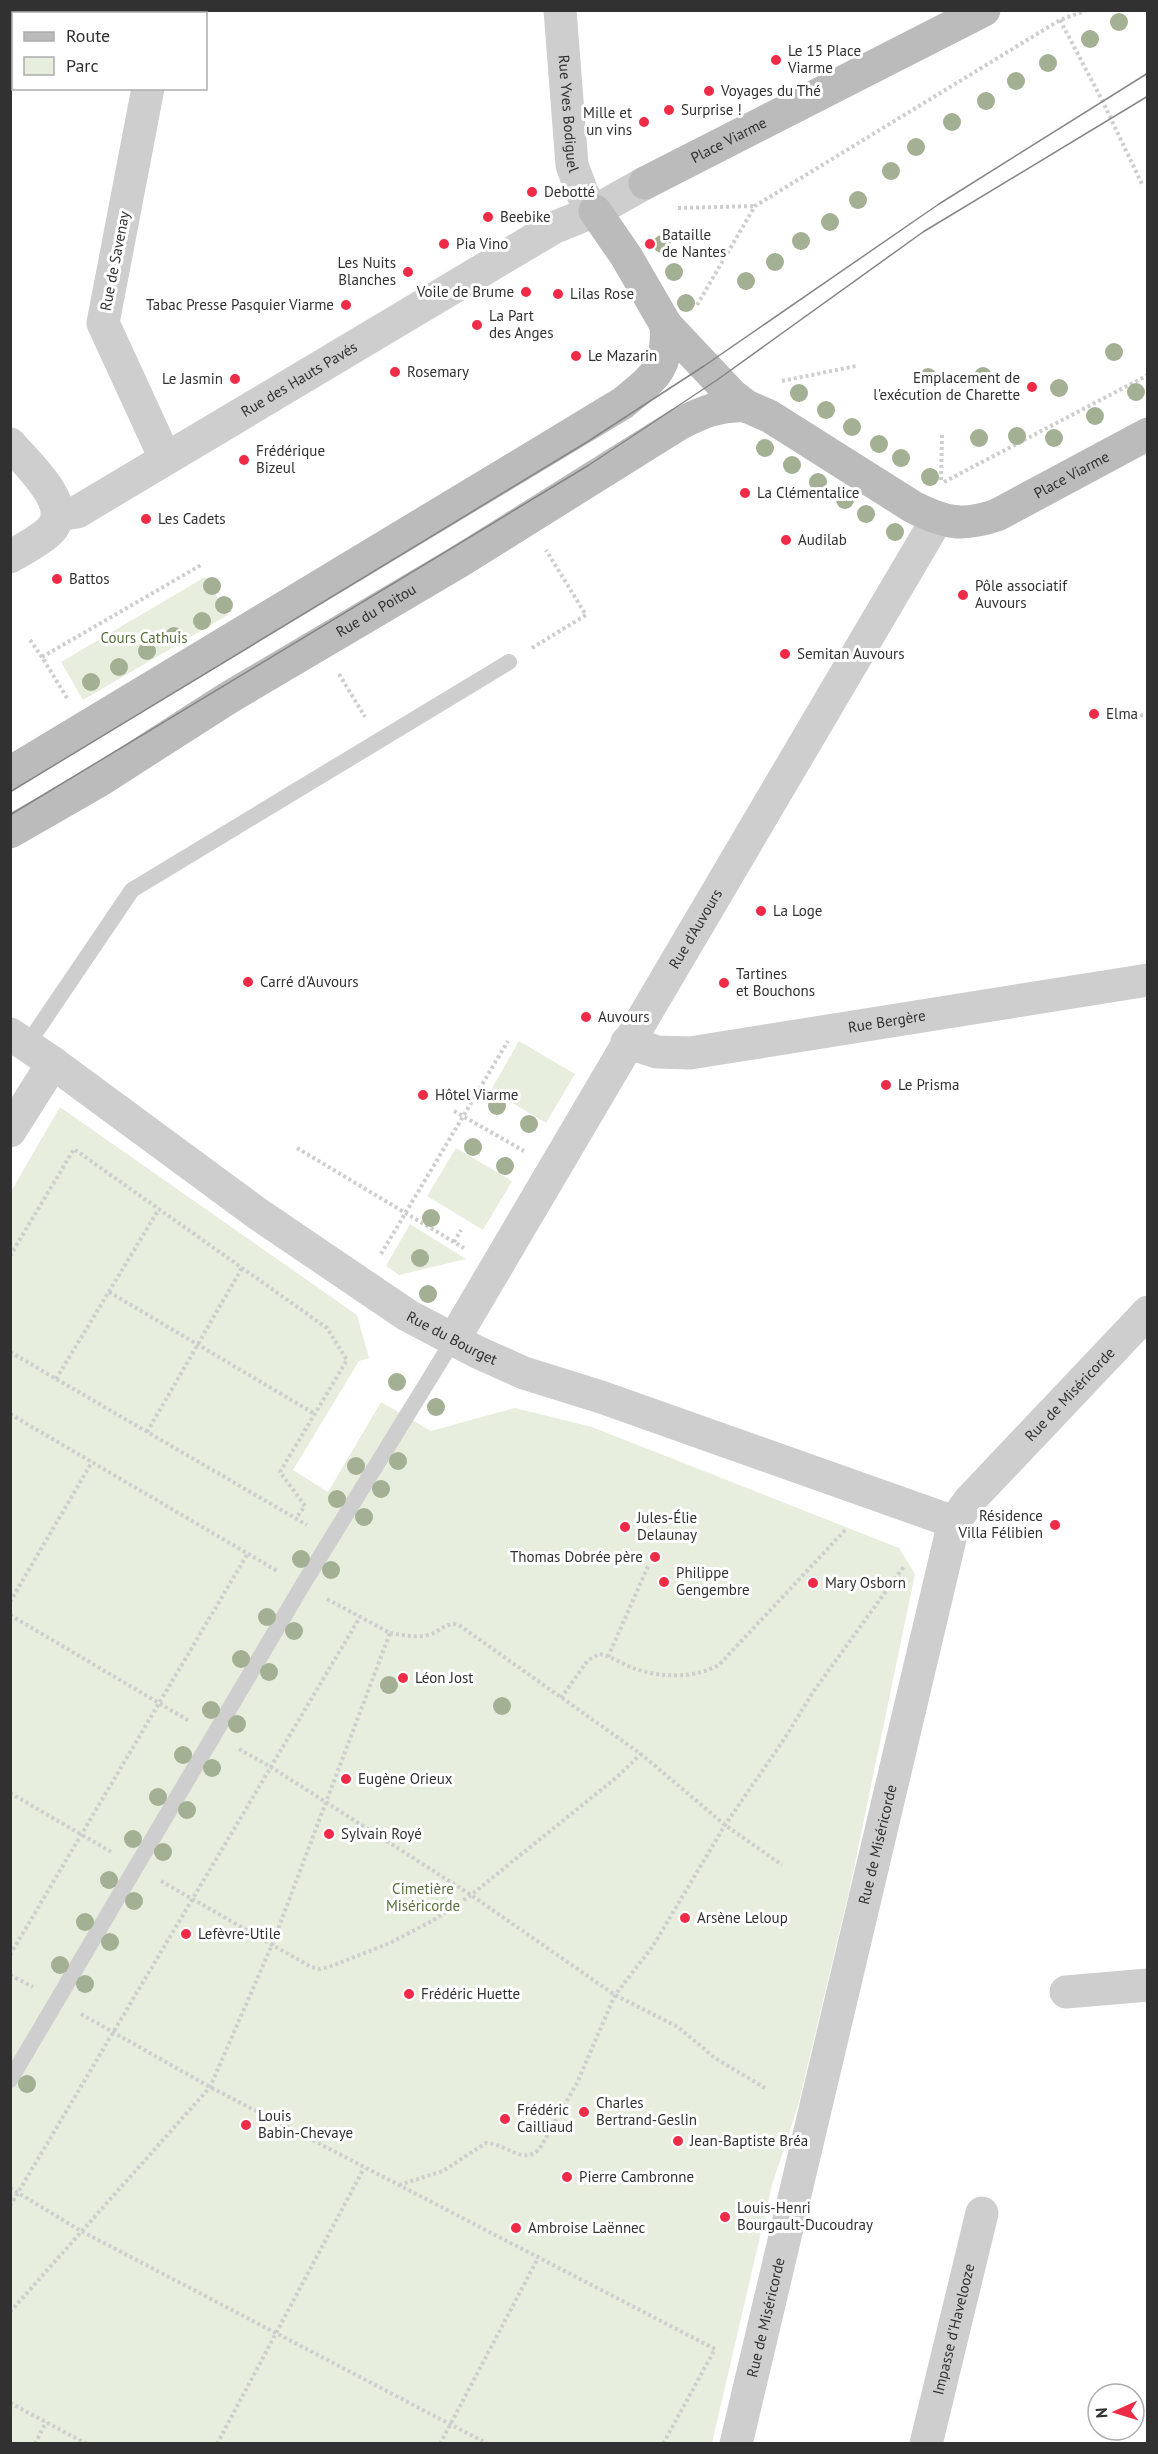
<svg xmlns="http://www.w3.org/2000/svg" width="1158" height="2454" font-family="'PT Sans',sans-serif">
  <rect width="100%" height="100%" fill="#fff"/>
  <path fill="#e8eede" d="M205 577 228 615 83 700 61 662Z
    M519 1041 575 1074 546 1123 491 1090Z
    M60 1107 357 1315 369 1358 359 1361 293 1470 328 1492 381 1402 431 1431 515 1408 592 1427 899 1548 915 1574 849 1892 798 2106 772 2185 712 2443 11 2444 10 1193Z
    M456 1148 512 1181 483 1230 427 1196Z
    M410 1224 466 1259 399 1275 386 1266Z"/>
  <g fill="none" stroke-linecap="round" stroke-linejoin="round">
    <path stroke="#cecece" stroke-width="4" stroke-dasharray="3 3" stroke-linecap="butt" d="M1060 20 1102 100 1142 184
      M678 208 755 206
      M697 305 755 206 1060 20 1087 10
      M782 381 856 366
      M941 480 942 435
      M944 482 1148 375
      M30 640 42 657
      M532 648 586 615 546 550
      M339 674 365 717
      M67 698 42 657 201 565
      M1128 716 1148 715
      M454 1111 524 1151
      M297 1148 464 1248
      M454 1242 461 1230
      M381 1254 508 1041
      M10 1256 74 1149 327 1328 347 1360 280 1472 305 1506 296 1518
      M109 1292 315 1414
      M10 1352 307 1525
      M56 1379 159 1209
      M10 1414 279 1572
      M147 1432 242 1268
      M10 1602 92 1462
      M10 1615 191 1722
      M390 1633C403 1635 416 1638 428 1635 440 1632 446 1621 459 1625L641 1754 725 1825 782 1865
      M608 1657 649 1564
      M561 1698 588 1660 599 1654C611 1656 622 1664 633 1668 659 1678 696 1679 720 1664L847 1528
      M239 1749 271 1767 471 1895 615 1995 678 2027 715 2058 765 2088
      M10 1793 113 1853
      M161 1881 311 1967 320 1969 329 1967 390 1943 432 1921 471 1895 617 1777 641 1754
      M10 1955 248 1553
      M10 1975 33 1987
      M81 2014 210 2087 715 2349 663 2444
      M399 2185 443 2171 486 2143C506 2143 524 2167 540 2148L577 2083 615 1995 653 1946 725 1825 783 1741 813 1692 905 1565
      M10 2188 81 2231 488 2444
      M10 2206 360 1617
      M10 2312 210 2087 272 1945 390 1633 327 1599
      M10 2403 87 2444
      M35 2444 46 2422
      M217 2444 364 2168
      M440 2444 538 2258"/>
    <path stroke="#cecece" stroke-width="16" d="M27 1045 132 890 509 662
      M10 2080 302 1586 454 1339"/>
    <g stroke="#cecece" stroke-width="33">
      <path id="s1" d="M560 10 572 165 583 195 595 211"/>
      <path d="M162 14V10"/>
      <path d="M148 88 103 323 165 458"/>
      <path d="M10 444C26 463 71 502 53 527 46 537 22 550 10 557"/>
      <path id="s2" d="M58 515 77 512 553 228 595 211 645 183"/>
      <path id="s3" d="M10 1034 53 1063 258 1214 407 1315 477 1352 524 1373 601 1397 954 1522"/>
      <path id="s4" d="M627 1042 657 1052 690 1053 1148 980"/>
      <path d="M10 1131 53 1063"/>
      <path id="s5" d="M454 1339 937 519"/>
      <path d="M1066 1992 1148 1985"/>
      <path id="s6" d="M736 2444 954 1522 970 1500 1148 1312"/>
      <path id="s7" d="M926 2444 982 2213"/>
    </g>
    <g stroke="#bbb" stroke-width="33">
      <path id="s8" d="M645 183 984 10"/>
      <path id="s9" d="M595 211 626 256 666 325 732 395 746 406 769 416 913 507C945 523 962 527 997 515L1148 434"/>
      <path d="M10 773 623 403C654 377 669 369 666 325"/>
      <path id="s10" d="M10 832 97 782 228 698 460 561 679 424C701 413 720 404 746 406"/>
    </g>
    <path stroke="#868686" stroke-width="1.5" d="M10 792 587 442 704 366 939 204 1148 73
      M10 815 589 465 717 380 923 232 1148 96"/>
  </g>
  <g fill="#a3b093">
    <circle cx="1119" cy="22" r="9"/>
    <circle cx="1090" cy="39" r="9"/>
    <circle cx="1048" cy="63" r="9"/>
    <circle cx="1016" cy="81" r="9"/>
    <circle cx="986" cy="101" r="9"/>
    <circle cx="952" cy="122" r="9"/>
    <circle cx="916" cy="147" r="9"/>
    <circle cx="891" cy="171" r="9"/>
    <circle cx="858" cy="200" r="9"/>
    <circle cx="830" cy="222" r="9"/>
    <circle cx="801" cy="241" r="9"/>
    <circle cx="662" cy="244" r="9"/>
    <circle cx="775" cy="262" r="9"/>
    <circle cx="674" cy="272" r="9"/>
    <circle cx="746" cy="281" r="9"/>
    <circle cx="686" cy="303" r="9"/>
    <circle cx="1114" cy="352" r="9"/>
    <circle cx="983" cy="376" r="9"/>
    <circle cx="928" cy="377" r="9"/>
    <circle cx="1059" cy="388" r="9"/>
    <circle cx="1136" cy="392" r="9"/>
    <circle cx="799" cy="393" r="9"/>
    <circle cx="826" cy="410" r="9"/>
    <circle cx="1095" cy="416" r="9"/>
    <circle cx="852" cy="427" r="9"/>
    <circle cx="1017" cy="436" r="9"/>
    <circle cx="979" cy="438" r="9"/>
    <circle cx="1054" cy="438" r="9"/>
    <circle cx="879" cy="444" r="9"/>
    <circle cx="765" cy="448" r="9"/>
    <circle cx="901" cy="458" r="9"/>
    <circle cx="792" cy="465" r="9"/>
    <circle cx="930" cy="477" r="9"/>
    <circle cx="818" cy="482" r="9"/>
    <circle cx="845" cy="500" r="9"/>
    <circle cx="866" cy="514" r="9"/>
    <circle cx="895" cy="532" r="9"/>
    <circle cx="212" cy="586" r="9"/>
    <circle cx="224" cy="605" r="9"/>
    <circle cx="202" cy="621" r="9"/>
    <circle cx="174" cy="636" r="9"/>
    <circle cx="147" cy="651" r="9"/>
    <circle cx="119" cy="667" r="9"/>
    <circle cx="91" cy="682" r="9"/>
    <circle cx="497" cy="1106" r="9"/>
    <circle cx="529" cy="1124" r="9"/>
    <circle cx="473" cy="1147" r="9"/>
    <circle cx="505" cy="1166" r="9"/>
    <circle cx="431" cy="1218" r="9"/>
    <circle cx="420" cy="1258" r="9"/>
    <circle cx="428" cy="1294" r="9"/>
    <circle cx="397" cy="1382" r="9"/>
    <circle cx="436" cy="1407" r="9"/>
    <circle cx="398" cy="1461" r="9"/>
    <circle cx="356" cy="1466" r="9"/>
    <circle cx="381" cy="1489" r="9"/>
    <circle cx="337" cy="1499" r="9"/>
    <circle cx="364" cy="1517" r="9"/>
    <circle cx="301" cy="1559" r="9"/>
    <circle cx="331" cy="1570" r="9"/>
    <circle cx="267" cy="1617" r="9"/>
    <circle cx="294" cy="1631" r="9"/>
    <circle cx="241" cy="1659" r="9"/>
    <circle cx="269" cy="1672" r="9"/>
    <circle cx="389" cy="1685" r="9"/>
    <circle cx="502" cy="1706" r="9"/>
    <circle cx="211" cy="1710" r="9"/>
    <circle cx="237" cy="1724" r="9"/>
    <circle cx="183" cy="1755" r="9"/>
    <circle cx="212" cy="1768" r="9"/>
    <circle cx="158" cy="1797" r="9"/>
    <circle cx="187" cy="1810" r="9"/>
    <circle cx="133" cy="1839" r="9"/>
    <circle cx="163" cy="1852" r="9"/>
    <circle cx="109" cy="1880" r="9"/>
    <circle cx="134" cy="1901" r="9"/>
    <circle cx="85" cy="1922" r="9"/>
    <circle cx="110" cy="1942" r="9"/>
    <circle cx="60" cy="1965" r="9"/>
    <circle cx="85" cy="1984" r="9"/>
    <circle cx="27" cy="2084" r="9"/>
  </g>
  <g fill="#ef2b47" stroke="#fff" stroke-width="2">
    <circle cx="776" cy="60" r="6"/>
    <circle cx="709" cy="91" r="6"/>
    <circle cx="669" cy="110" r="6"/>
    <circle cx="644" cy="122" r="6"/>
    <circle cx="532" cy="192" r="6"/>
    <circle cx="488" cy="217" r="6"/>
    <circle cx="444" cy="244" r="6"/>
    <circle cx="650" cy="244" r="6"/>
    <circle cx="408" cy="272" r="6"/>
    <circle cx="526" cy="292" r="6"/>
    <circle cx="558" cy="294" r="6"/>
    <circle cx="346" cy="305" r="6"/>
    <circle cx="477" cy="325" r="6"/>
    <circle cx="576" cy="356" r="6"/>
    <circle cx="395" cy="372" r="6"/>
    <circle cx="235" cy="379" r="6"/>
    <circle cx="1032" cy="387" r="6"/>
    <circle cx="244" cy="460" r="6"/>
    <circle cx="745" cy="493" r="6"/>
    <circle cx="146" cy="519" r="6"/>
    <circle cx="786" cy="540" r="6"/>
    <circle cx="57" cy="579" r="6"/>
    <circle cx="963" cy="595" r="6"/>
    <circle cx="785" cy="654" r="6"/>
    <circle cx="1094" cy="714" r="6"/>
    <circle cx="761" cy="911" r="6"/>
    <circle cx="248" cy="982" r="6"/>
    <circle cx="724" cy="983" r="6"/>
    <circle cx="586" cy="1017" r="6"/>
    <circle cx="886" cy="1085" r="6"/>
    <circle cx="423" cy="1095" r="6"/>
    <circle cx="1055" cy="1525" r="6"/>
    <circle cx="625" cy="1527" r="6"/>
    <circle cx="655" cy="1557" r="6"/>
    <circle cx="664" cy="1582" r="6"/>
    <circle cx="813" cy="1583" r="6"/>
    <circle cx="403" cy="1678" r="6"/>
    <circle cx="346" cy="1779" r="6"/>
    <circle cx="329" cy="1834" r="6"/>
    <circle cx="685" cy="1918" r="6"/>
    <circle cx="186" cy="1934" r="6"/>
    <circle cx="409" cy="1994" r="6"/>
    <circle cx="584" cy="2112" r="6"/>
    <circle cx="505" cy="2119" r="6"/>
    <circle cx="246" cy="2125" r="6"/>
    <circle cx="678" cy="2141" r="6"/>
    <circle cx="567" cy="2177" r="6"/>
    <circle cx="725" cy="2217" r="6"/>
    <circle cx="516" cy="2228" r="6"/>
  </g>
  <g text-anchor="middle" stroke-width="6" stroke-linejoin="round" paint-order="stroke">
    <g font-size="15" fill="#313131" stroke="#fff" text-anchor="start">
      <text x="788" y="56">Le 15 Place<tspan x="788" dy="17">Viarme</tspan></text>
      <text x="721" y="96">Voyages du Thé</text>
      <text x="681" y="115">Surprise !</text>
      <text x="632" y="118" text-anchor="end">Mille et<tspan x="632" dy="17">un vins</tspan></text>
      <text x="544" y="197">Debotté</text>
      <text x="500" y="222">Beebike</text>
      <text x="662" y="240">Bataille<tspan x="662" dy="17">de Nantes</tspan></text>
      <text x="456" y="249">Pia Vino</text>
      <text x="396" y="268" text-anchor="end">Les Nuits<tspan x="396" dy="17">Blanches</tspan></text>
      <text x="514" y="297" text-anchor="end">Voile de Brume</text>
      <text x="570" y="299">Lilas Rose</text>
      <text x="334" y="310" text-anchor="end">Tabac Presse Pasquier Viarme</text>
      <text x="489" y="321">La Part<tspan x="489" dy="17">des Anges</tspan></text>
      <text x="588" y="361">Le Mazarin</text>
      <text x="407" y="377">Rosemary</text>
      <text x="1020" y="383" text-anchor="end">Emplacement de<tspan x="1020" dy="17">l'exécution de Charette</tspan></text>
      <text x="223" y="384" text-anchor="end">Le Jasmin</text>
      <text x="256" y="456">Frédérique<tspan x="256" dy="17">Bizeul</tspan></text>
      <text x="757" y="498">La Clémentalice</text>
      <text x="158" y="524">Les Cadets</text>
      <text x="798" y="545">Audilab</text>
      <text x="69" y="584">Battos</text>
      <text x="975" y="591">Pôle associatif<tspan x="975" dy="17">Auvours</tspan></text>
      <text x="797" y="659">Semitan Auvours</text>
      <text x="1106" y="719">Elma</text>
      <text x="773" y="916">La Loge</text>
      <text x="736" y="979">Tartines<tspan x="736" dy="17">et Bouchons</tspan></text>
      <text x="260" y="987">Carré d'Auvours</text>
      <text x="598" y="1022">Auvours</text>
      <text x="898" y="1090">Le Prisma</text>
      <text x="435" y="1100">Hôtel Viarme</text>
      <text x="1043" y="1521" text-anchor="end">Résidence<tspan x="1043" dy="17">Villa Félibien</tspan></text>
      <text x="637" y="1523">Jules-Élie<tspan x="637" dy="17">Delaunay</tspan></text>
      <text x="643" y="1562" text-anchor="end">Thomas Dobrée père</text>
      <text x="676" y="1578">Philippe<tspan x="676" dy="17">Gengembre</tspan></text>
      <text x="825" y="1588">Mary Osborn</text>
      <text x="415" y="1683">Léon Jost</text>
      <text x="358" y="1784">Eugène Orieux</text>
      <text x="341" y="1839">Sylvain Royé</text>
      <text x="697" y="1923">Arsène Leloup</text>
      <text x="198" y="1939">Lefèvre-Utile</text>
      <text x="421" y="1999">Frédéric Huette</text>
      <text x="596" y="2108">Charles<tspan x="596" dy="17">Bertrand-Geslin</tspan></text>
      <text x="517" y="2115">Frédéric<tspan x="517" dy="17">Cailliaud</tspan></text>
      <text x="258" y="2121">Louis<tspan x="258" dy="17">Babin-Chevaye</tspan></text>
      <text x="690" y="2146">Jean-Baptiste Bréa</text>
      <text x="579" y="2182">Pierre Cambronne</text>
      <text x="737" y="2213">Louis-Henri<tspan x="737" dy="17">Bourgault-Ducoudray</tspan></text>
      <text x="528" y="2233">Ambroise Laënnec</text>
    </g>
    <g font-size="15" fill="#313131" stroke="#fff">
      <text dy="5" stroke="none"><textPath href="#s1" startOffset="104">Rue Yves Bodiguel</textPath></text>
      <text dy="5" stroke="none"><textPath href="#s8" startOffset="94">Place Viarme</textPath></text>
      <text transform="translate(115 261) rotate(-79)" y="5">Rue de Savenay</text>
      <text dy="5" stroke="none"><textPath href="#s2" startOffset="278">Rue des Hauts Pavés</textPath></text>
      <text dy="5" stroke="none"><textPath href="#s9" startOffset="616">Place Viarme</textPath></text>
      <text dy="5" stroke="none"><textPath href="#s10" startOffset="428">Rue du Poitou</textPath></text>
      <text dy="5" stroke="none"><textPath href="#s5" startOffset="476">Rue d'Auvours</textPath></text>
      <text dy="5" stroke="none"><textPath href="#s4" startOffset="264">Rue Bergère</textPath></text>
      <text dy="5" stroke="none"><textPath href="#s3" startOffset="537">Rue du Bourget</textPath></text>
      <text dy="5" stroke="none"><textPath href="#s6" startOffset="1120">Rue de Miséricorde</textPath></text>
      <text dy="5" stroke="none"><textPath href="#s6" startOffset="616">Rue de Miséricorde</textPath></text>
      <text dy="5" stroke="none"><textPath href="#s6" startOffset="130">Rue de Miséricorde</textPath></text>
      <text dy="5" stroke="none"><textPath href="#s7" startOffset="118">Impasse d'Havelooze</textPath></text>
    </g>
    <g font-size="15" fill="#576f3b" stroke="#fff">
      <text x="144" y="643">Cours Cathuis</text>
      <text x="423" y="1894">Cimetière<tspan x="423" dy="17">Miséricorde</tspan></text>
    </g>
  </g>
  <rect width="1158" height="2454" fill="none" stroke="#313131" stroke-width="24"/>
  <rect x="12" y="12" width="195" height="78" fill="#ffffff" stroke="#adadad" stroke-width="1.5"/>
  <rect x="24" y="32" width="30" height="9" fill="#bbbbbb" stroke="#adadad" stroke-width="1.5"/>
  <text x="66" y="42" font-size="18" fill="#313131">Route</text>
  <rect x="24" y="57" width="30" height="18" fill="#e8eede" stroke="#adadad" stroke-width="1.5"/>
  <text x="66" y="72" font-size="18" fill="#313131">Parc</text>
  <g transform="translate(1116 2412) rotate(266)"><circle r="28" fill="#ffffff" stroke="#adadad" stroke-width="1.5"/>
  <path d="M0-4.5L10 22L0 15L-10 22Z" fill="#ef2b47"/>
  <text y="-9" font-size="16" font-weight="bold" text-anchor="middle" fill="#313131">N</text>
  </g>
</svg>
